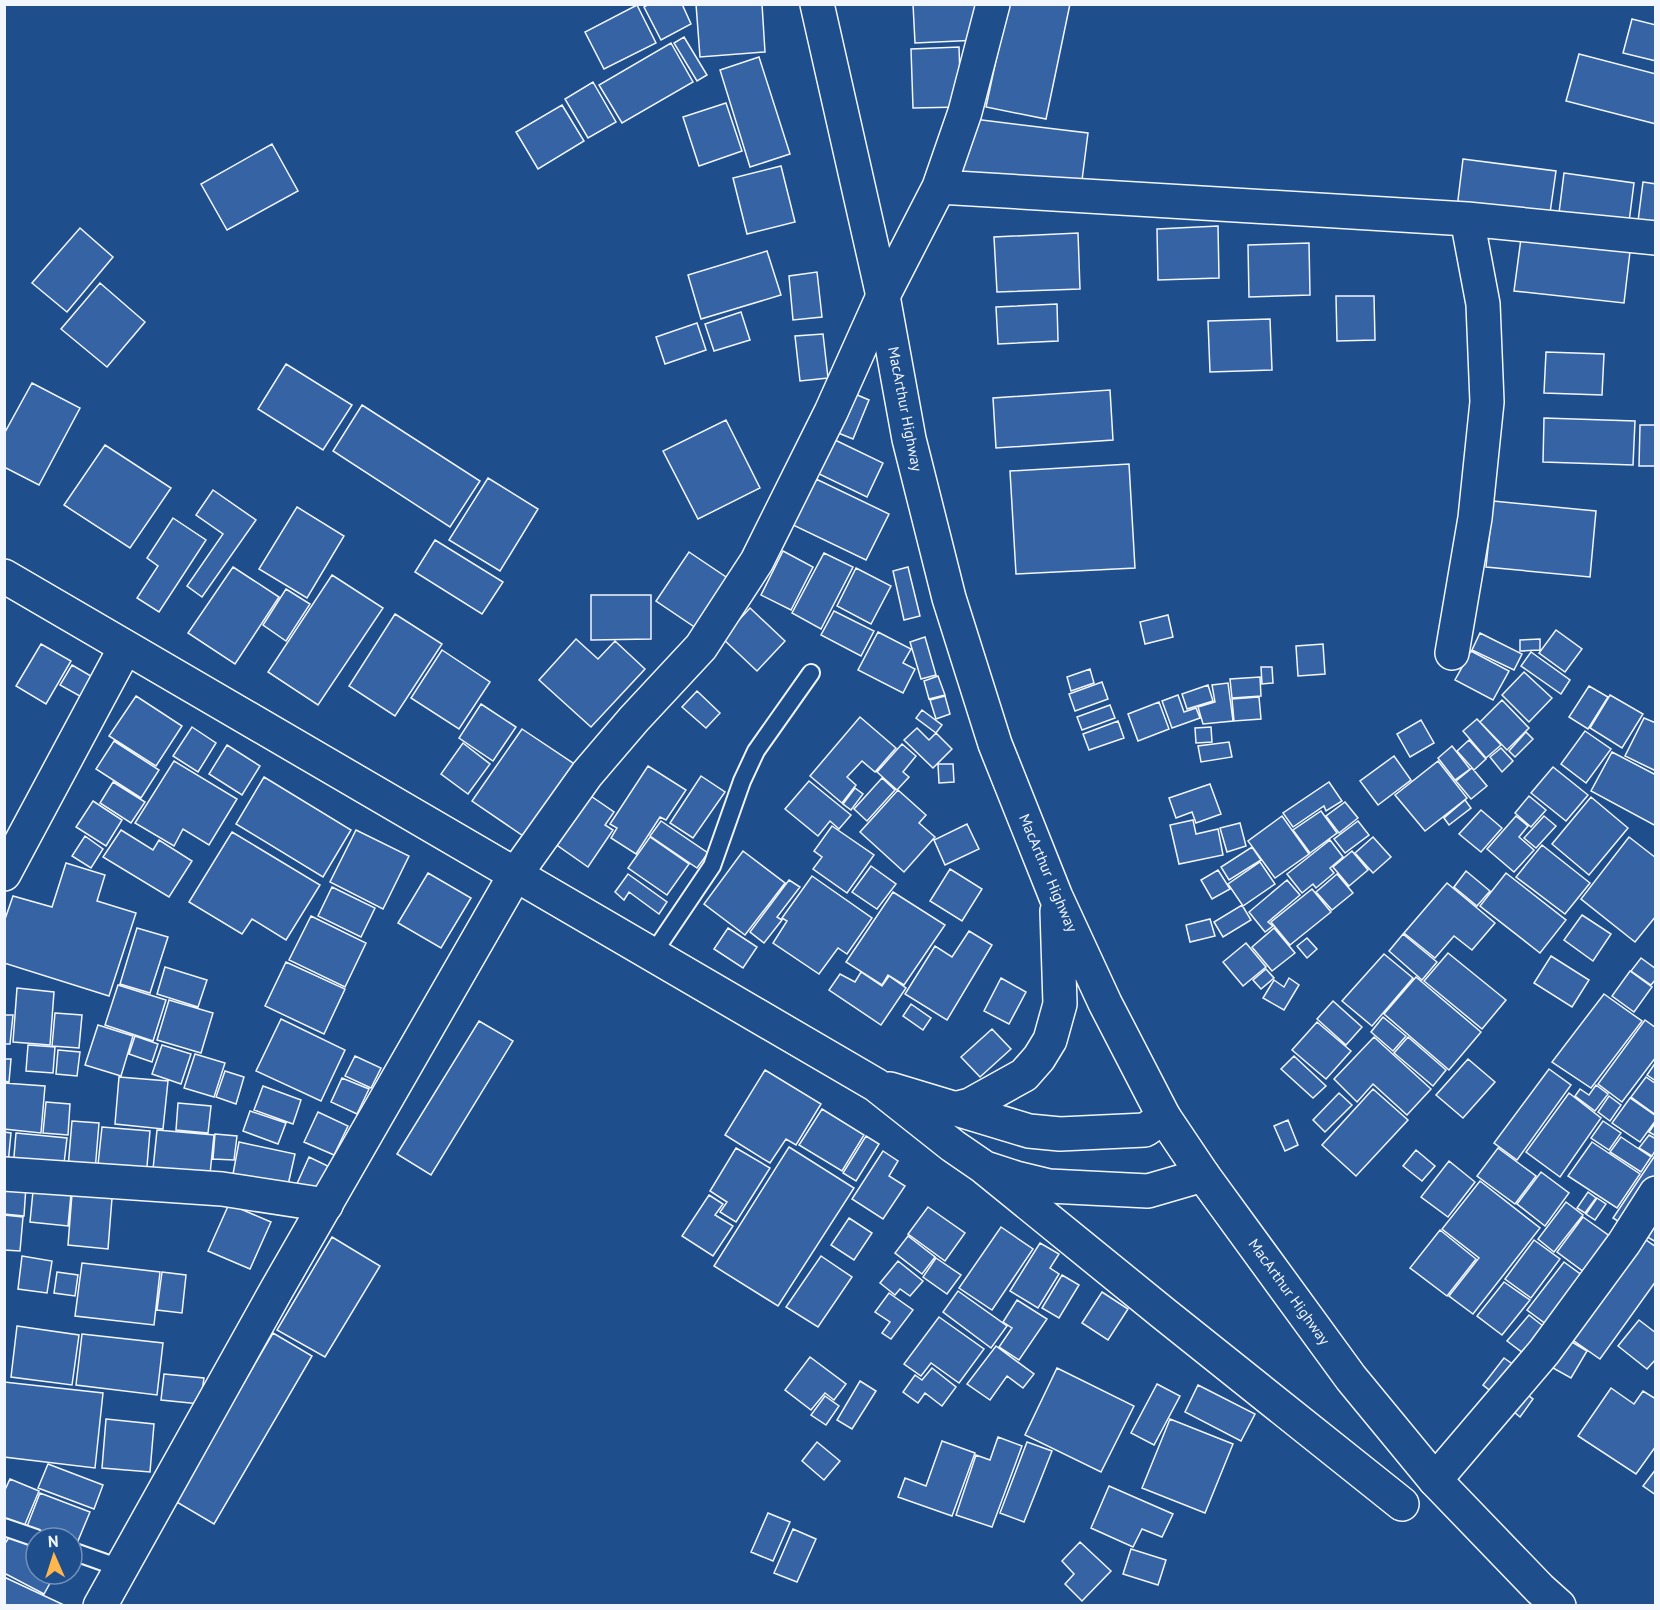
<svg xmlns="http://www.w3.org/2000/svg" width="1660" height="1610" font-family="'PT Sans',sans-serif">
  <rect width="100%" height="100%" fill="#1f4e8c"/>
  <path fill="#3563a3" stroke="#f2f6ff" stroke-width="1.5" d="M649 4H682L691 24 661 40 644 7Z
    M696 4H762L765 52 700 57Z
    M913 4H978L979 40 915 43Z
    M1008 4H1070L1046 119 986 107Z
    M637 5 656 43 604 69 585 32Z
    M1632 19 1656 25V61L1623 53Z
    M684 37 707 75 697 81 674 43Z
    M671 43 693 82 622 123 599 85Z
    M959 47 961 107 913 108 911 49Z
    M1579 54 1656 74V124L1566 101Z
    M759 57 790 154 750 167 720 70Z
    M593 82 616 122 588 138 565 99Z
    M726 103 742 151 699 166 683 117Z
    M562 105 584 141 538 169 516 132Z
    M966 118 1088 133 1081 188 960 174Z
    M272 144 298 191 227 230 201 184Z
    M1463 159 1556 171 1549 220 1457 208Z
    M781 166 795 222 747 234 733 178Z
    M1564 173 1634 183 1628 230 1558 221Z
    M1643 182 1656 184V231L1637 229Z
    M1218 226 1219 278 1158 280 1157 229Z
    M80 228 113 257 67 312 32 283Z
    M1522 231 1631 243 1624 303 1514 291Z
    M1078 233 1080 289 997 292 994 237Z
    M1309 243 1310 295 1249 297 1248 245Z
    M767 251 781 295 701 319 688 275Z
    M817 272 822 317 793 320 789 276Z
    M100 283 145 322 107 367 61 329Z
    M1336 296H1374L1375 340 1337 341Z
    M1057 304 1058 341 998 344 996 307Z
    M741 312 750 340 714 351 705 324Z
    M1270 319 1272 370 1210 372 1208 321Z
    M697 323 706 350 665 364 656 337Z
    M823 334 828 378 800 381 795 336Z
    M1546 352 1604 354 1602 395 1544 393Z
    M286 364 352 405 323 450 258 409Z
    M32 383 80 408 39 485 4 467V434Z
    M1110 390 1113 440 996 448 993 398Z
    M848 391 869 400 853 439 831 430Z
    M362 405 480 481 450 527 333 451Z
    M1544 418 1635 421 1633 465 1543 462Z
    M726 420 760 488 698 519 663 451Z
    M1640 425H1656V466H1639Z
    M833 439 883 463 867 497 817 473Z
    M105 445 171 488 130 548 64 505Z
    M1129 464 1135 568 1016 574 1010 471Z
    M488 478 538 509 500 571 449 540Z
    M816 479 889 514 866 560 793 525Z
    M213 490 256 520 202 597 187 586 223 534 196 515Z
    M1493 501 1596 511 1590 577 1486 567Z
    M297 507 344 536 307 598 259 569Z
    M173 518 206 540 159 612 137 598 158 566 147 558Z
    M435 540 503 582 482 614 415 572Z
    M783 551 813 567 791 610 761 595Z
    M689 552 732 581 699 630 656 601Z
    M824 553 853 567 821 629 792 613Z
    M233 567 279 597 235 664 188 633Z
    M908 567 920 616 904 620 893 571Z
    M856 568 891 586 871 624 837 606Z
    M332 575 383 608 318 705 268 672Z
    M286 589 310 604 286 641 263 625Z
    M591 595H651V639L591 640Z
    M750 608 785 641 757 671 722 638Z
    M834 611 874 631 861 656 821 635Z
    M395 614 442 644 395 716 349 686Z
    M1168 615 1173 637 1145 644 1140 622Z
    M1556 630 1582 649 1565 672 1539 653Z
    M878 632 911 649 903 663 915 669 903 693 858 670Z
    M1480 633 1522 654 1514 670 1472 650Z
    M925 637 936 675 921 679 910 642Z
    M576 639 598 659 615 641 645 669 591 727 539 680Z
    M1540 639V650L1520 651V640Z
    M41 644 71 661 46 704 16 686Z
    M1323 644 1325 674 1298 676 1296 646Z
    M442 650 490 682 459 729 411 698Z
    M1471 651 1509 671 1493 700 1455 680Z
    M1531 652 1570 680 1561 694 1521 666Z
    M72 665 96 679 85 699 60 685Z
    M1261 667H1272L1273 683 1262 684Z
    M1090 669 1094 683 1071 691 1067 677Z
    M1524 672 1552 698 1529 722 1502 695Z
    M938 676 945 695 929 699 924 681Z
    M1260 677 1261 696 1232 698 1230 679Z
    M1102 682 1108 699 1075 711 1069 694Z
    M1228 683 1233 721 1203 724 1198 707 1215 702 1212 685Z
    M1208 685 1213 701 1187 709 1182 694Z
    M1589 686 1608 697 1588 729 1569 717Z
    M697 691 720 713 706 728 682 707Z
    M1178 695 1184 712 1196 708 1200 718 1172 728 1162 701Z
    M1610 695 1643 714 1622 748 1590 728Z
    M136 696 182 726 156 766 109 736Z
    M945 696 950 714 936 719 930 700Z
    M1259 697 1261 719 1234 721 1232 699Z
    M1502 700 1529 728 1507 750 1480 722Z
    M1159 702 1169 729 1138 741 1128 714Z
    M481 704 516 727 493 761 459 738Z
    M1110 705 1115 718 1082 730 1077 717Z
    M922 710 942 725 936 733 916 718Z
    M860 717 896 748 875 772 862 761 847 777 856 785 842 803 810 776Z
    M1644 718 1656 723V771L1625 756Z
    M1477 719 1501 745 1486 758 1463 731Z
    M1421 720 1434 743 1410 757 1397 734Z
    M1118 721 1124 738 1089 750 1083 734Z
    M192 727 216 743 198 772 173 756Z
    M1211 727 1212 742 1196 743 1195 728Z
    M917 728 929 740 936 733 952 749 933 768 904 740Z
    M522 729 582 769 532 842 472 801Z
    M1585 731 1611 749 1586 783 1561 764Z
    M1526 732 1533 739 1515 757 1509 751Z
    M1469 740 1486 759 1474 770 1457 751Z
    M114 741 159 770 141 798 96 769Z
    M1229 742 1232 757 1201 762 1198 746Z
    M463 743 490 764 468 794 441 774Z
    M902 744 916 756 903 772 909 777 897 790 877 772Z
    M227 745 260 766 242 795 209 774Z
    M1452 746 1470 769 1455 780 1438 758Z
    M1501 748 1513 761 1502 772 1490 757Z
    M1612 752 1656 775V826L1591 791Z
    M1394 756 1411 780 1378 805 1360 781Z
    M174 761 237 799 209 845 183 829 174 846 135 823Z
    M1438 761 1467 798 1425 831 1395 795Z
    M938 764H953L954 782 939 783Z
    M648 766 686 790 666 820 660 817 636 854 611 838 617 828 610 824Z
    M1553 767 1588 795 1566 821 1531 793Z
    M1472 768 1487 786 1471 799 1456 781Z
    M701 776 725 792 693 838 670 823Z
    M264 777 351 830 323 877 236 824Z
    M882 778 895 790 867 821 854 809Z
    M809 781 851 815 839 829 830 821 818 836 785 809Z
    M113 782 145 802 131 823 100 803Z
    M1329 782 1342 801 1326 811 1324 806 1293 827 1283 813Z
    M1210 784 1221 814 1196 823 1192 812 1176 818 1169 798Z
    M855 788 863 794 851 810 843 804Z
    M898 790 926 815 919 823 935 837 904 872 860 832Z
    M585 792 614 812 605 825 613 830 588 867 551 841Z
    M1529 796 1546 810 1531 827 1515 813Z
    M1591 797 1628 828 1589 875 1552 844Z
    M1465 800 1471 808 1449 825 1444 818Z
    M93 801 122 820 106 846 76 827Z
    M1345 802 1358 818 1339 833 1326 816Z
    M1481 810 1502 828 1481 852 1459 834Z
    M1321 811 1337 833 1310 853 1293 830Z
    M1282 816 1309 854 1275 878 1248 841Z
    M1516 816 1528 826 1519 837 1534 850 1514 872 1487 849Z
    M1544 816 1556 826 1536 848 1524 838Z
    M1193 820 1196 834 1218 829 1223 855 1179 864 1170 825Z
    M661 821 708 853 697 868 650 836Z
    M1358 821 1369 835 1345 853 1334 839Z
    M1240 823 1246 846 1227 852 1220 828Z
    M967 824 979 849 945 865 934 840Z
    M832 826 874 855 847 893 813 869 822 857 814 851Z
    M121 830 153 850 159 840 192 861 169 897 103 857Z
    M356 830 409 856 383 909 330 882Z
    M232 832 320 885 286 940 252 919 242 934 189 902Z
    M85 836 103 849 91 868 72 856Z
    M650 837 689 864 667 895 628 868Z
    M1373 837 1391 857 1373 873 1355 853Z
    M1629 837 1656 858V916L1635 942 1581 899Z
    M1330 840 1343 857 1330 868 1334 873 1316 888 1313 884 1302 893 1287 874Z
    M1542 845 1590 883 1565 914 1516 877Z
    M1252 847 1261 860 1229 880 1221 867Z
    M743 851 785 883 745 935 704 904Z
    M1352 851 1368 870 1349 886 1333 867Z
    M1260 862 1275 884 1243 906 1228 884Z
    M66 863 105 875 97 901 136 913 109 996 4 963V922L13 896 52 907Z
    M871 866 896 884 877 909 852 892Z
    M950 869 982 889 962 921 930 901Z
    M1218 870 1230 889 1212 899 1201 880Z
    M1466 871 1490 891 1477 906 1454 887Z
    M428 873 471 898 441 948 398 923Z
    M1506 873 1566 920 1540 953 1480 906Z
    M628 874 667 902 659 914 629 892 624 900 615 892Z
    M1337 874 1353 893 1332 910 1316 892Z
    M812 876 872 918 847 954 838 948 819 974 773 943 787 921 782 918Z
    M789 880 800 887 777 917 782 920 764 943 750 932Z
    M1287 880 1300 895 1268 922 1273 926 1265 932 1249 912Z
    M1447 883 1495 923 1472 950 1454 936 1435 958 1404 933Z
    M332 887 375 908 361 937 318 916Z
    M1312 889 1331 912 1290 945 1271 922Z
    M893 892 945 925 904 985 888 975 882 985 846 962Z
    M1242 905 1251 920 1223 937 1214 922Z
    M1582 915 1611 934 1593 961 1564 940Z
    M311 916 366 943 345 987 289 960Z
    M1210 919 1215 936 1190 942 1186 925Z
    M137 928 168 937 150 993 120 984Z
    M728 928 757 947 743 968 714 949Z
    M1274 928 1295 953 1272 971 1252 947Z
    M969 931 992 945 947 1020 905 994 935 946 952 957Z
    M1403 934 1437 962 1422 980 1389 951Z
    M1307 938 1317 949 1307 958 1297 946Z
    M1246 943 1266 967 1243 986 1223 962Z
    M1448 953 1506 1000 1482 1029 1424 981Z
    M1384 954 1413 978 1372 1026 1342 1001Z
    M1551 956 1589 980 1572 1007 1534 983Z
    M1641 958 1656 969V979L1651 985 1631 971Z
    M286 962 345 989 324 1034 265 1006Z
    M165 967 207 980 198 1007 157 994Z
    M1266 969 1274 978 1261 989 1253 980Z
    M1630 971 1652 987 1634 1012 1612 996Z
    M861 972 882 986 889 976 906 988 881 1025 829 990 840 974 855 982Z
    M1416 977 1481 1032 1449 1070 1384 1014Z
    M1001 978 1026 992 1009 1024 984 1011Z
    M1289 978 1299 985 1284 1010 1263 998 1274 980 1284 987Z
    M118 985 166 1000 153 1041 105 1025Z
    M17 988 54 992 50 1045 13 1042Z
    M1604 994 1642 1021 1591 1088 1552 1062Z
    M169 1000 213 1013 201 1053 157 1040Z
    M1333 1001 1362 1027 1346 1045 1317 1019Z
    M911 1004 931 1018 923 1030 903 1016Z
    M55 1013 82 1015 79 1048 52 1046Z
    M4 1015H13L10 1044H4Z
    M1383 1017 1406 1036 1393 1051 1371 1032Z
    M281 1019 345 1050 321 1101 256 1071Z
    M1645 1020 1656 1028V1057L1622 1102 1598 1084Z
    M479 1021 513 1041 431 1175 397 1154Z
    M1317 1022 1351 1051 1326 1079 1292 1050Z
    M98 1025 133 1036 121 1076 85 1065Z
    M992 1029 1011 1049 980 1077 961 1057Z
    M135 1036 158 1044 152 1062 129 1054Z
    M1374 1037 1431 1089 1407 1115 1373 1084 1357 1102 1334 1079Z
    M1408 1037 1446 1070 1433 1086 1394 1053Z
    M28 1045 55 1047 53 1073 26 1071Z
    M162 1045 191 1054 181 1084 152 1074Z
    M58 1050 80 1052 77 1076 56 1074Z
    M195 1054 225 1063 214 1097 184 1088Z
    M355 1056 381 1068 371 1088 345 1076Z
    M1294 1056 1326 1086 1313 1098 1281 1069Z
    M4 1059H11L9 1082 4 1081Z
    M1468 1059 1495 1082 1463 1118 1436 1095Z
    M1656 1062V1081L1647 1075Z
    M1549 1069 1571 1085 1517 1160 1494 1143Z
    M765 1070 821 1104 796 1145 786 1139 770 1163 725 1135Z
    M225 1071 244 1077 236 1104 216 1097Z
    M119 1077 168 1081 163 1129 115 1124Z
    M1646 1077 1656 1084V1115L1631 1097Z
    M342 1078 369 1089 357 1114 331 1102Z
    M4 1083 45 1086 41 1133 4 1129Z
    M1596 1085 1608 1094 1595 1111 1575 1096 1580 1089 1589 1095Z
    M263 1086 301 1100 293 1124 254 1110Z
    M1373 1089 1408 1120 1356 1176 1322 1145Z
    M1339 1093 1352 1105 1325 1132 1313 1120Z
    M1569 1093 1601 1118 1560 1177 1526 1152Z
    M1609 1096 1621 1105 1610 1121 1598 1112Z
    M1630 1098 1656 1116V1120L1640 1142 1612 1123Z
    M46 1102 70 1104 68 1135 43 1133Z
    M178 1103 211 1106 208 1133 176 1130Z
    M822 1109 864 1135 842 1171 799 1145Z
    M250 1111 286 1123 278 1144 243 1131Z
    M318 1112 348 1126 334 1155 304 1142Z
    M1288 1120 1298 1145 1285 1151 1274 1126Z
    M72 1121 99 1123 95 1171 68 1168Z
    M1603 1121 1621 1133 1609 1150 1591 1138Z
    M1656 1122V1136L1649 1132Z
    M102 1127 150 1131 146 1178 97 1174Z
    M157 1130 214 1135 209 1184 152 1179Z
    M4 1132 11 1133 8 1164H4Z
    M16 1133 67 1138 63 1172 13 1168Z
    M215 1134 237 1136 234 1160 213 1159Z
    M1649 1135 1656 1139V1149L1652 1156 1639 1148Z
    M866 1136 879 1144 856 1181 843 1173Z
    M1621 1137 1651 1157 1641 1172 1610 1152Z
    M239 1142 295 1154 288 1185 233 1174Z
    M1592 1142 1640 1174 1617 1208 1568 1176Z
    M789 1147 854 1188 778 1306 714 1266Z
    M736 1148 770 1168 736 1222 720 1212 727 1202 710 1191Z
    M1498 1148 1536 1176 1515 1204 1477 1176Z
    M1416 1150 1435 1166 1422 1181 1403 1166Z
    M883 1151 898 1161 889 1176 905 1186 883 1219 852 1199Z
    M1656 1154V1188L1629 1228 1613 1218Z
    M309 1157 336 1170 322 1198 296 1186Z
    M1449 1161 1475 1182 1448 1217 1421 1197Z
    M1541 1172 1569 1193 1545 1226 1517 1204Z
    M1480 1181 1540 1228 1473 1314 1449 1296 1479 1258 1442 1229Z
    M4 1184 26 1186 24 1216 4 1214Z
    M33 1191 71 1194 68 1226 30 1222Z
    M1588 1192 1596 1198 1585 1213 1577 1208Z
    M72 1194 112 1198 108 1249 68 1245Z
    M709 1195 723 1204 715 1215 733 1226 713 1256 682 1236Z
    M1656 1197V1242L1635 1230Z
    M1597 1198 1606 1204 1595 1220 1586 1214Z
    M1566 1202 1583 1215 1554 1252 1538 1239Z
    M229 1204 271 1222 250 1269 208 1251Z
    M928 1207 965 1233 945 1261 908 1234Z
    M4 1215 23 1217 20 1251 4 1250Z
    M1583 1217 1618 1242 1592 1278 1557 1252Z
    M849 1218 872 1233 854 1260 831 1245Z
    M1001 1227 1033 1249 992 1310 959 1288Z
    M1440 1230 1476 1259 1447 1296 1410 1268Z
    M1636 1233 1656 1247V1281L1600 1359 1564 1334Z
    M908 1236 935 1257 922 1274 895 1253Z
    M332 1237 380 1266 325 1357 277 1330Z
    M1534 1240 1560 1259 1531 1298 1505 1279Z
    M1040 1243 1059 1254 1050 1268 1059 1274 1038 1308 1010 1291Z
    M22 1256 52 1261 47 1293 18 1289Z
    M821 1256 852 1277 818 1327 786 1307Z
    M936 1258 961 1275 947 1294 923 1277Z
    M898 1261 923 1281 910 1296 900 1289 895 1295 880 1283Z
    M1564 1262 1590 1281 1554 1330 1527 1310Z
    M82 1263 160 1272 154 1325 75 1316Z
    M57 1272 78 1275 75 1296 54 1293Z
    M162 1272 186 1275 182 1313 157 1310Z
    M1062 1275 1079 1285 1059 1318 1042 1308Z
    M1504 1282 1530 1300 1502 1335 1477 1316Z
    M958 1291 1007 1326 991 1348 943 1312Z
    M1102 1292 1128 1309 1108 1340 1082 1323Z
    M889 1293 913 1310 891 1339 882 1333 890 1322 875 1312Z
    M1017 1300 1047 1319 1019 1360 999 1347 1012 1328 1003 1322Z
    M1529 1315 1552 1333 1531 1359 1507 1341Z
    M939 1317 984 1349 959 1383 931 1363 921 1376 904 1364Z
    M1639 1320 1656 1333V1359L1647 1369 1618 1346Z
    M17 1326 79 1335 72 1385 11 1377Z
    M273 1333 312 1356 214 1524 175 1501Z
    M82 1334 163 1343 157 1395 76 1385Z
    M1562 1336 1587 1351 1571 1378 1553 1368 1558 1360Z
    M996 1346 1034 1374 1023 1388 1007 1376 990 1400 967 1384Z
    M810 1357 846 1384 834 1400 825 1393 811 1410 785 1390Z
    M1504 1358 1524 1372 1502 1400 1483 1385Z
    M932 1368 956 1387 942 1406 925 1393 918 1403 903 1392 915 1375 922 1380Z
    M1057 1368 1134 1406 1101 1472 1025 1435Z
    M164 1374 204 1378 200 1404 161 1400Z
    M860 1381 876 1391 852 1429 837 1420Z
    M4 1382 103 1393 95 1468 4 1457Z
    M1157 1384 1180 1396 1154 1445 1131 1433Z
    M1198 1385 1255 1414 1241 1441 1185 1412Z
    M1611 1388 1634 1404 1643 1391 1656 1399V1446L1636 1474 1578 1436Z
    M1520 1389 1533 1399 1520 1417 1507 1406Z
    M825 1396 839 1406 826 1425 811 1415Z
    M106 1419 154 1424 150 1472 102 1468Z
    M1170 1419 1233 1444 1205 1513 1142 1488Z
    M998 1437 1022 1446 992 1527 956 1515 976 1455 990 1460Z
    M942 1441 975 1453 952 1516 898 1497 905 1478 926 1486Z
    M817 1442 840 1461 824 1480 802 1461Z
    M1027 1442 1052 1451 1024 1522 1000 1513Z
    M48 1464 103 1485 94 1509 38 1488Z
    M1656 1469V1495L1643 1486Z
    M10 1479 39 1491 23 1529 4 1522V1492Z
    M1109 1486 1173 1514 1162 1537 1142 1529 1133 1547 1091 1528Z
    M40 1493 90 1512 75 1548 72 1547V1538H48L26 1529Z
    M768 1513 790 1522 773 1561 751 1552Z
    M793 1529 816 1539 797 1582 774 1573Z
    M10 1536 36 1549V1574H55L44 1594 4 1573V1545Z
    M1080 1542 1111 1571 1082 1601 1065 1584 1074 1574 1062 1561Z
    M1131 1549 1166 1560 1158 1585 1123 1574Z
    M4 1577 64 1605 63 1606H4Z"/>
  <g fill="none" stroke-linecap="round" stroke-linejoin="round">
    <defs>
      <path id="service" d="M652 955 712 866 742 781 756 751 811 673
        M4 1527 36 1538
        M72 1551 120 1568"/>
      <path id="minor" d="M939 187 1467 219 1656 238
        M1452 653 1475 518 1487 402 1483 304 1467 219
        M4 874 125 648
        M515 875 587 774 634 719 701 647 757 561 831 412 883 296 939 187 965 112 993 4
        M986 1169 1163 1313 1402 1504
        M4 1174 222 1189 326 1205
        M1435 1480 1544 1352 1624 1243 1656 1193"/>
      <path id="tertiary" d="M100 1606 277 1289 515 875"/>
      <path id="secondary" d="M4 576 876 1085 953 1146 985 1168 1016 1178 1049 1186 1148 1191 1203 1175
        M890 1089 1029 1131 1060 1134 1145 1130 1164 1117"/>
      <path id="trunk" d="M817 4 883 296 909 439 949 598 995 744 1056 897 1105 1003 1164 1117 1203 1175 1351 1378 1435 1480 1540 1589 1559 1606
        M958 1108 970 1105 1024 1075 1039 1058 1050 1040 1060 1004 1057 911"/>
    </defs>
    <use href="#service" stroke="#f2f6ff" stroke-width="20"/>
    <use href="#minor" stroke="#f2f6ff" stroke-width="36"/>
    <use href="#tertiary" stroke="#f2f6ff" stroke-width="36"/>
    <use href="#secondary" stroke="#f2f6ff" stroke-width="36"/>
    <use href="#trunk" stroke="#f2f6ff" stroke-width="36"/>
    <use href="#service" stroke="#1f4e8c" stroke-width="16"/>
    <use href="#minor" stroke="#1f4e8c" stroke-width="33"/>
    <use href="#tertiary" stroke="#1f4e8c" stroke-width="33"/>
    <use href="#secondary" stroke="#1f4e8c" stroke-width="33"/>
    <use href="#trunk" stroke="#1f4e8c" stroke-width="33"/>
  </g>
  <g text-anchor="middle" stroke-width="4.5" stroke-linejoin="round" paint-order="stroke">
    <g font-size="15" fill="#f2f6ff" stroke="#1f4e8c">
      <text transform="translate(905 409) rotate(79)" y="5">MacArthur Highway</text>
      <text transform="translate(1048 873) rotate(67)" y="5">MacArthur Highway</text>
      <text transform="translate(1289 1292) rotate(54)" y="5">MacArthur Highway</text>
    </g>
  </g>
  <rect width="1660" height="1610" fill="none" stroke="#f2f6ff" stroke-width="12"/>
  <g transform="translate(54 1556) rotate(357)"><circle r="28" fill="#1f4e8c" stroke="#7391ba" stroke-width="1.5"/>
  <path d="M0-4.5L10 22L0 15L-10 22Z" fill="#ffb74d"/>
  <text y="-9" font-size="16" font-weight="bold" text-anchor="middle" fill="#f2f6ff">N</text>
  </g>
</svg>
